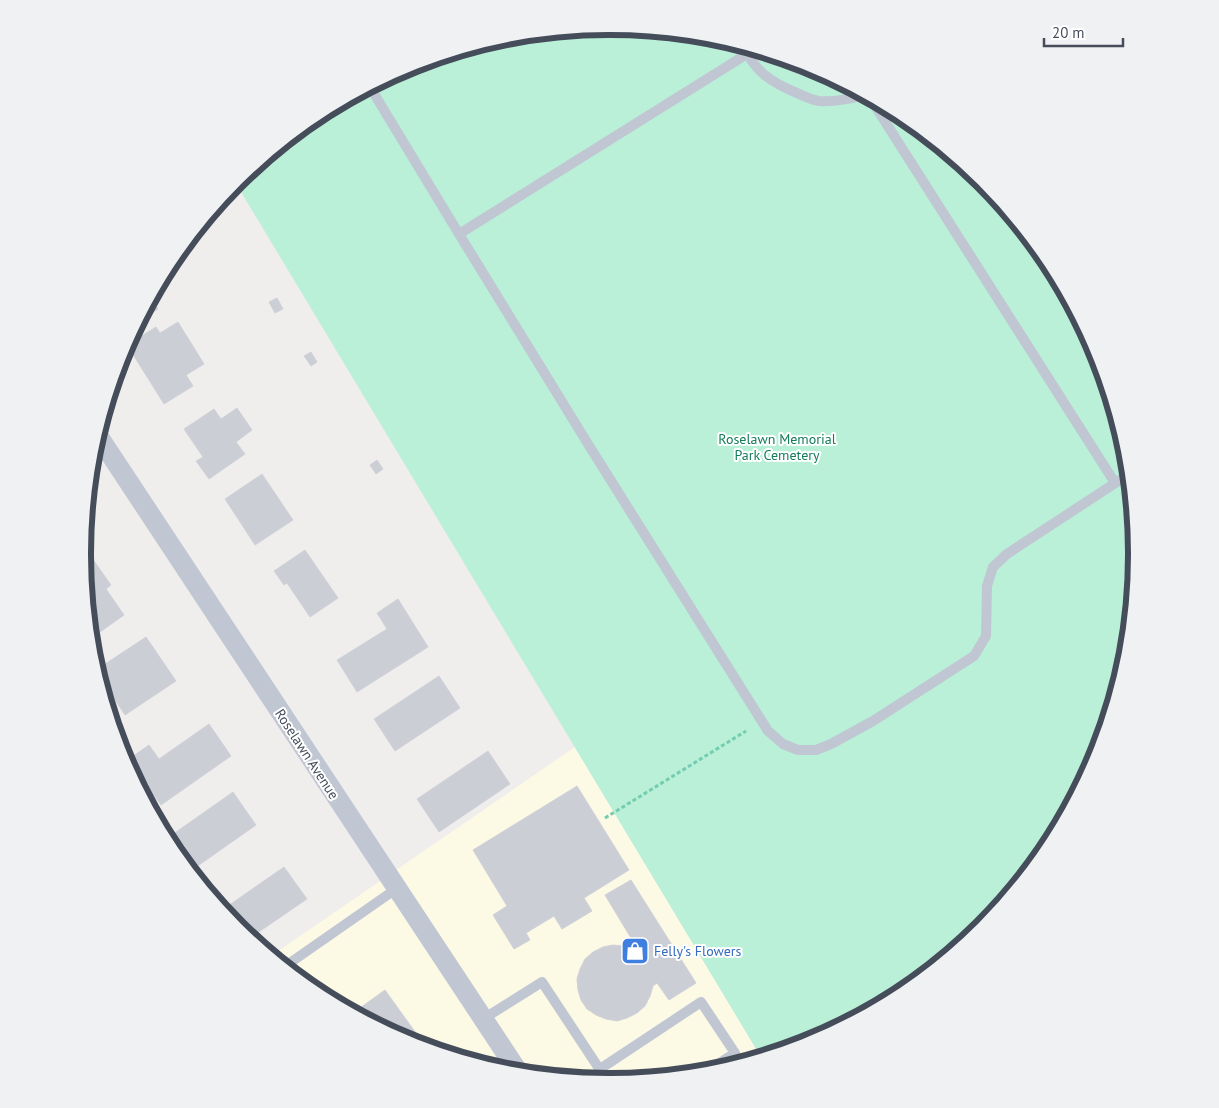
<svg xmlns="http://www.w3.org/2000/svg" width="1219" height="1108" font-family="'PT Sans',sans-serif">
  <rect width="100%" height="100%" fill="#f0eeed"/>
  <path fill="#fcf9e5" d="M575 747 761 1057 712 1072 610 1082 506 1072 407 1041 316 993 271 956Z"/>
  <path fill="#baefd8" d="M610 26 713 36 812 67 903 115 983 181 1048 261 1097 352 1127 451 1137 554 1127 657 1097 756 1048 847 982 927 902 993 811 1042 761 1057 235 182 317 115 408 66 507 36Z"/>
  <path fill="#ccced5" stroke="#d1d2d9" d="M796 62 812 67 815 70 795 65Z
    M151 298 158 309 138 322Z
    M277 298 283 309 275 313 269 302Z
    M178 322 204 364 186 375 193 386 164 404 127 345 156 327 160 333Z
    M311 352 317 362 311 366 304 356Z
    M237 408 252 430 236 442 245 454 209 479 196 461 203 457 184 429 214 409 221 419Z
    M377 460 383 469 376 474 370 465Z
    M262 474 293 520 255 545 225 499Z
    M305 550 338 598 310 617 287 583 284 585 274 571Z
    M94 561 111 585 106 589 124 615 96 635 89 625 83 568Z
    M398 599 428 647 357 692 337 660 387 629 377 613Z
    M146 637 176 681 125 715 113 697 111 699 100 683 96 670Z
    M439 676 460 708 395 751 374 719Z
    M209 724 231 756 161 805 129 759 149 745 159 759Z
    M488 751 510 784 439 832 417 799Z
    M577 786 629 870 584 898 592 911 562 929 554 916 526 933 530 940 514 949 493 915 507 906 473 850Z
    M233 792 256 825 192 870 169 837Z
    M284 867 307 899 250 938 236 927 222 910Z
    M631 880 696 983 669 1000 657 983 653 986 650 996 645 1006 637 1013 627 1018 617 1021 606 1019 596 1015 587 1009 581 1000 578 990 577 979 580 969 585 959 593 952 603 947 613 945 624 946 634 950 637 948 605 895Z
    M385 990 426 1047 407 1041 353 1013Z"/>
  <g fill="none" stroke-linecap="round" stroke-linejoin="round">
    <path stroke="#72cdb1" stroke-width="3" stroke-dasharray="4 2.5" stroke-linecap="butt" d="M605 818 746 731"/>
    <path stroke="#c0c7d3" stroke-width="10" d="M743 46C756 72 770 82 797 93 804 96 811 100 819 101 835 102 850 99 865 95
      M747 54 459 234 588 444 768 731 783 744 798 750H816L831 744 873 721 974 656 986 636 987 586 993 567 1007 554 1129 474
      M370 87 459 234
      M870 98 1115 483
      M284 967 396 889
      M483 1019 542 982 608 1082
      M600 1069 701 1002 735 1053 706 1072"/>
    <path stroke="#c0c7d3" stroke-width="20" d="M97 434 519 1073"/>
  </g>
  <defs>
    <symbol id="shop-square" viewBox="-11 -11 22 22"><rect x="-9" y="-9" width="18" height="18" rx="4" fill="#3f7fe0" stroke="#fff"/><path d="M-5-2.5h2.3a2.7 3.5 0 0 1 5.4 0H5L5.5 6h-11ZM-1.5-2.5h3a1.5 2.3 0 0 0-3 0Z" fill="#fff"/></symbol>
  </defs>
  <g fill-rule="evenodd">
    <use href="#shop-square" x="619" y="935" width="32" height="32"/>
  </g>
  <g text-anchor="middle" stroke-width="4" stroke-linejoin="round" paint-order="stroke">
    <g font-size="14" fill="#167d5c" stroke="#fff">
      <text x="777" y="444">Roselawn Memorial<tspan x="777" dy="16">Park Cemetery</tspan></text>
    </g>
    <g font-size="14" fill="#454d5b" stroke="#fff">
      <text transform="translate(307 754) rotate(57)" y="5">Roselawn Avenue</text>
    </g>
    <g font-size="14" fill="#366cbe" stroke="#fff" text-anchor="start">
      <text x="654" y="956">Felly's Flowers</text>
    </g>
  </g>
  <path d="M0 0H1219V1108H0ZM609 35H610A518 518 0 0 1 1128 553V555A518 518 0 0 1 610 1073H609A518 518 0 0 1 91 555V553A518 518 0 0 1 609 35Z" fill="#f0f1f2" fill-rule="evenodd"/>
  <path fill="none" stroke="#454d5b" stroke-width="6" d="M609 35H610A518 518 0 0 1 1128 553V555A518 518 0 0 1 610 1073H609A518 518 0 0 1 91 555V553A518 518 0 0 1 609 35Z"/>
  <path d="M1044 38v8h79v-8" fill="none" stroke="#454d5b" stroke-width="2.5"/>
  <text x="1052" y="38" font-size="15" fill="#454d5b" stroke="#ffffff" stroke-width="4" paint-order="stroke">20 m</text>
</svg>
